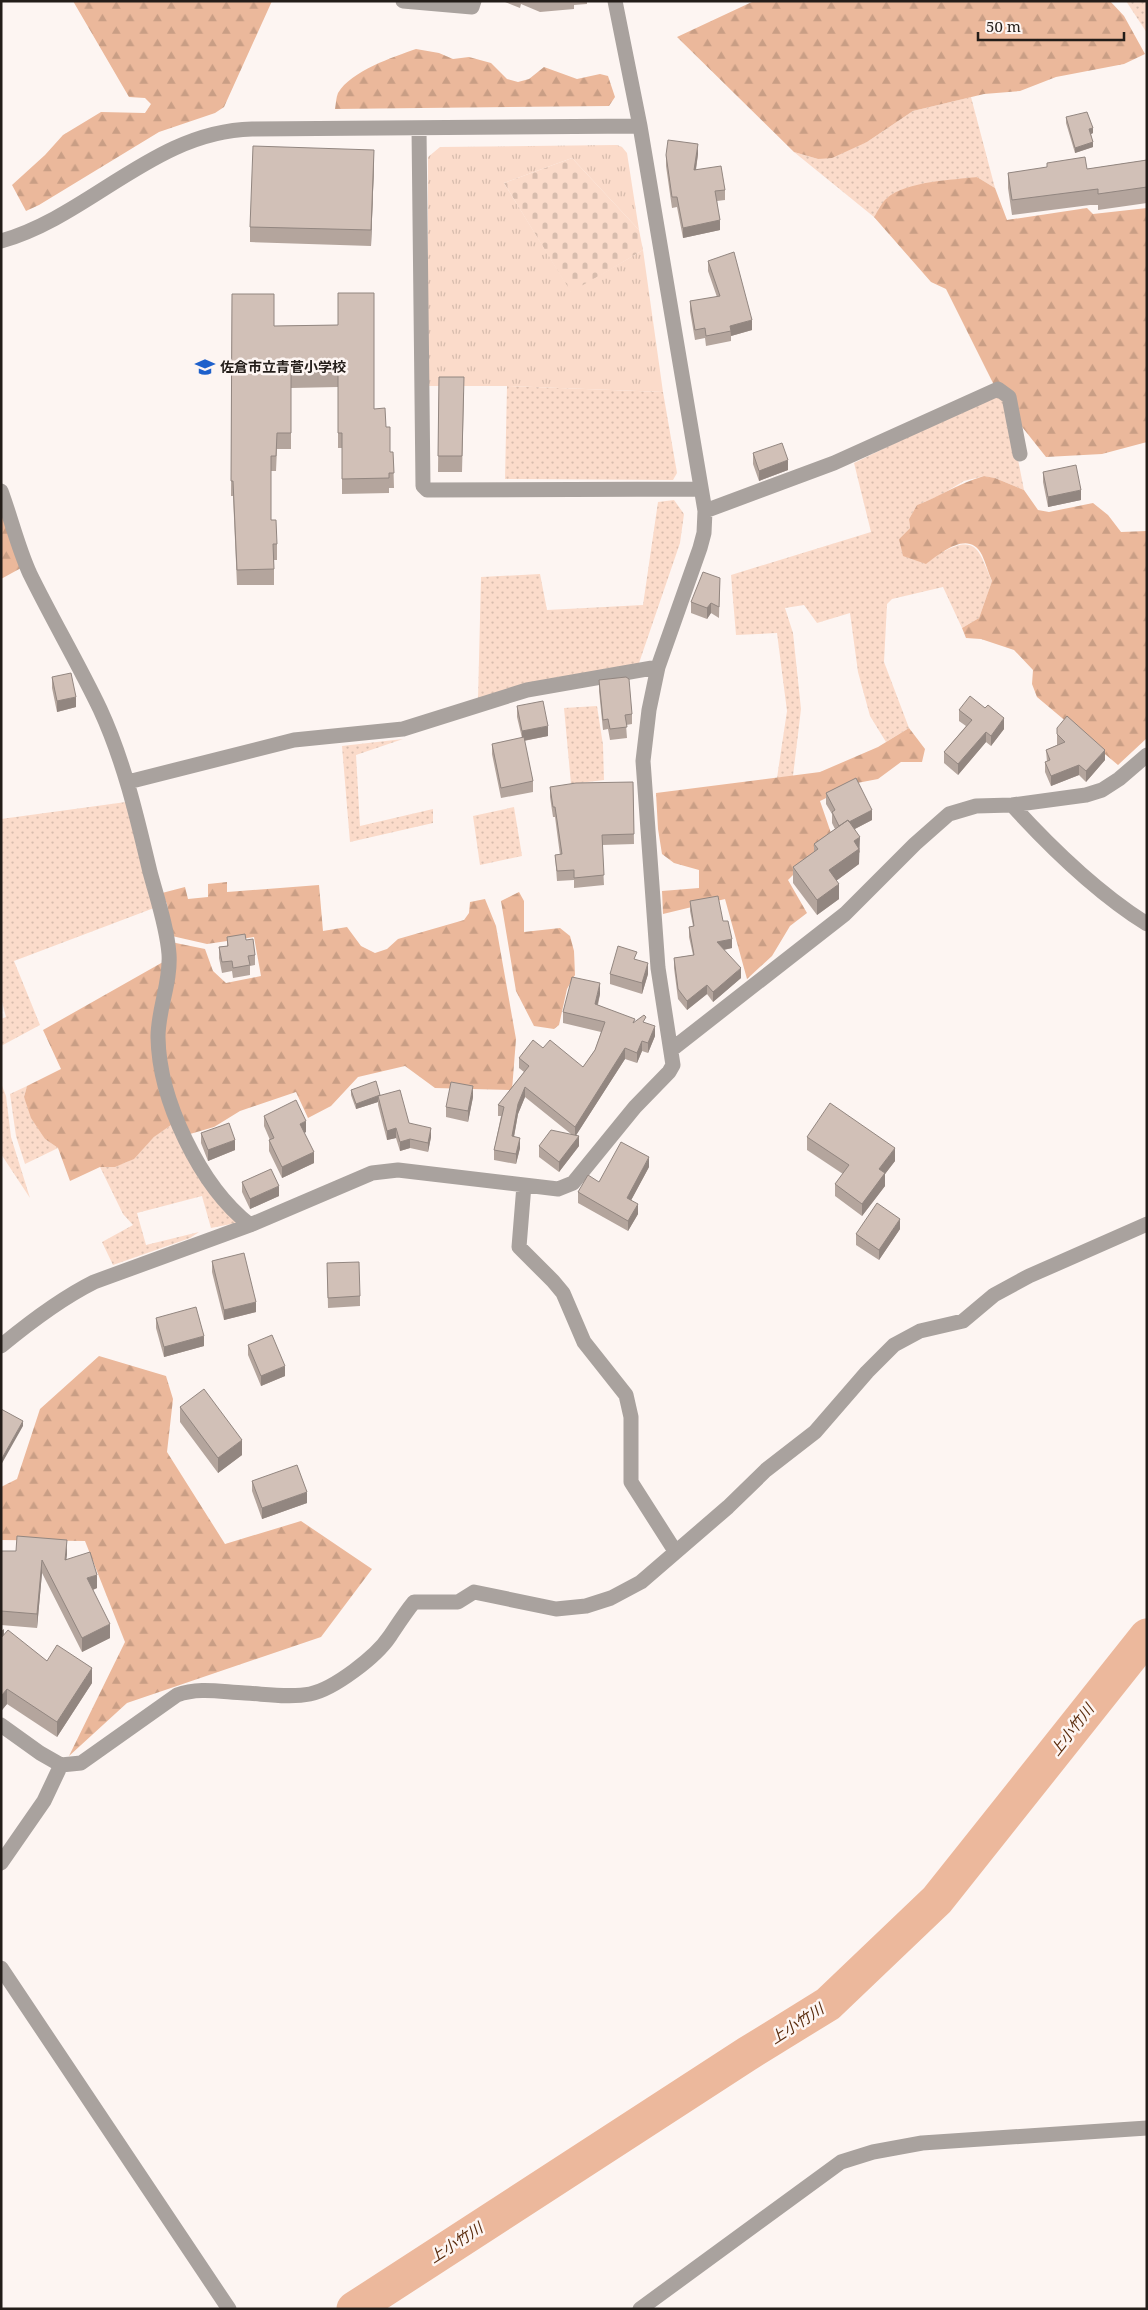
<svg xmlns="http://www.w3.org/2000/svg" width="1148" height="2310" font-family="'Noto Serif','Noto Sans JP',serif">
  <defs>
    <pattern id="grass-dots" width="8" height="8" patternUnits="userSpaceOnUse" patternTransform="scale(1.25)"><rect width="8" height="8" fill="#fbdbca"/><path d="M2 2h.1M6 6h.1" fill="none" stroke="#d7bcad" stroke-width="1.8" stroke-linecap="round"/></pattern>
    <pattern id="forest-firs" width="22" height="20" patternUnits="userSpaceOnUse" patternTransform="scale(1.25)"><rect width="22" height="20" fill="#ebb89b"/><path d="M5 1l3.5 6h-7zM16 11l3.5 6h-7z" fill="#c99e85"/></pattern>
    <pattern id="cemetery-stones" width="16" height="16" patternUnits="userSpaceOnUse" patternTransform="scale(1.25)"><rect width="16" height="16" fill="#fbdbca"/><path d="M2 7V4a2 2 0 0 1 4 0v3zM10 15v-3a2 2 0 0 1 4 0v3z" fill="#d7bcad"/></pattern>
    <pattern id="park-tufts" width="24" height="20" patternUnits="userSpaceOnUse" patternTransform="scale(1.25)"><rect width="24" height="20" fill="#fbdbca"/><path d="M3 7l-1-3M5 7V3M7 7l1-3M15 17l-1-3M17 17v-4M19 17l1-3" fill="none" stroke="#d7bcad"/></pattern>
  </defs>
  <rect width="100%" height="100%" fill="#fdf5f2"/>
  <path fill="url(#grass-dots)" d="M1126 1H1147V33Z
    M971 97 995 188 977 177 887 198 874 217 794 152 818 159 867 142 913 111Z
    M507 386 663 392 677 473 673 480 505 479Z
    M996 394 1006 399 1024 490 995 478 984 476 964 481 939 496 917 505 909 519 910 528 899 539 945 551C979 533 980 556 992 581L979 618 962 628 943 587 892 599 887 604 884 662 909 728 886 742 870 716 858 672 850 613 817 623 804 605 785 608 793 633 801 709 793 776 777 778 787 711 777 633 736 635 731 575 871 532 854 463Z
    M674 500 684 514 680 543 638 666 478 700 481 577 540 574 547 610 643 605 658 502Z
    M597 706 603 745 604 780 571 784 564 708Z
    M403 739 356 755 360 826 433 809V823L350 842 342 746Z
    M126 802 154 908 14 961 40 1025 1 1046V1019L6 1017 1 998V819Z
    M514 807 522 856 480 865 473 816Z
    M1 1083 6 1096 11 1137 30 1198 1 1154Z
    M27 1086 24 1097 45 1139 58 1148 25 1164 16 1136 10 1094Z
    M174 1123 237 1220 236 1223 211 1228 202 1196 137 1213 146 1245 199 1232 190 1238 113 1265 102 1242 133 1225 123 1214 100 1167C130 1166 133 1159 152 1139 158 1133 167 1128 174 1123Z"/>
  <path fill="url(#forest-firs)" d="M73 1H272L224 107 215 113 159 132 39 205 26 211 12 185 45 155 63 135 101 112 145 113 151 104 145 98 129 97Z
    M754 1H1110L1124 16 1145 54 1124 64 1056 77 1020 91 984 94 913 111 867 142 832 158 818 159 794 152 677 37Z
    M416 49 439 53 453 59 469 57 491 63 507 79 518 82 529 79 544 67 577 79 600 74 608 76 615 97 609 106 335 109C336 103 336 98 338 93 351 71 393 57 416 49Z
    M977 177 995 188 1007 220 1087 208 1093 214 1147 208V442L1102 454 1046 457 1019 423 994 385 946 289 931 282 874 217C878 211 882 202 887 198 907 181 953 180 977 177Z
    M984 476 995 478 1024 490 1038 510 1049 512 1093 503 1108 515 1121 532 1147 531V738L1118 765 1037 697 1032 684 1033 670 1014 650 981 639 966 638 962 628 979 618 992 581C988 572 986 564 982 555 969 529 941 553 926 564L903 556 899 539 910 528 909 519 917 505C941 496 959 483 984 476Z
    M1 510 21 568 1 579Z
    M909 728 925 749 922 762H901L878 779 857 783 820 801 832 836 788 880 807 913 790 926 772 956 747 979 725 899 663 914 662 891 699 888V870L674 863 662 854 658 829 656 793 820 772 878 747Z
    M227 882V892L319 885 323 931 347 927 361 946 375 953 387 949 398 939 464 920 469 913 470 902 485 899 496 926 516 1039 512 1090 435 1088 405 1066 358 1077 331 1106 308 1118 296 1092 240 1111 214 1127 190 1134 178 1112 163 1055 171 942 205 949 213 971 226 983 261 976 254 937 207 944 172 936 167 904 162 893 185 887 188 899 208 897V884Z
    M519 892 524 901V932L560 928 570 936 574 951 575 975 567 989 559 1025 554 1029 534 1026 516 991 501 901Z
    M163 962 158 1006 174 1123 154 1137 134 1159 115 1167H100L70 1181 58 1148 45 1139 31 1118 24 1097 27 1086 61 1069 43 1030Z
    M99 1356 166 1376 173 1399 167 1452 225 1544 301 1521 372 1569 321 1637 127 1703 69 1756 125 1642 85 1541 1 1540V1487L17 1479 40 1409Z"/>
  <path fill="url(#cemetery-stones)" d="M572 158 639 230 643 250 571 293 504 183Z"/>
  <path fill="url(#park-tufts)" d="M617 145 622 147 627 153 639 230 572 158 504 183 571 292 643 250 663 392 507 386H428V157L440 147Z"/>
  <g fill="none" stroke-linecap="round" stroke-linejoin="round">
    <path stroke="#ecb89c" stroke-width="35" d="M354 2309 747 2054 828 2004 937 1900 1147 1636"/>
    <path stroke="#a9a29e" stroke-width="15" d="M403 1 472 7 474 1
      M419 128 423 486 427 490 701 489
      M1 241C90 216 155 131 252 129L640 126
      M1 491C11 518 18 548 30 574 52 619 78 663 100 709 124 761 137 817 150 872 157 898 167 927 169 954 171 982 158 1009 158 1037 159 1100 200 1186 250 1225
      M705 511 834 463 998 389 1009 397 1020 454
      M128 782 294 740 403 729 527 690 658 667
      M1012 805C1052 849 1096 892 1147 924
      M671 1050 845 914 915 844 949 814 976 806 1012 805 1086 795 1102 790 1119 779 1147 755
      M524 1185 519 1247 553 1281 563 1293 584 1342 626 1395 631 1417V1482L675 1551
      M1 1346C30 1322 60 1299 94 1282L250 1225 372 1173 398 1170 558 1189 573 1183 635 1107 669 1072 673 1065 658 968 643 761 649 710 658 667 700 548 704 533 705 511 640 126 615 1
      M1 1725 40 1753 61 1765 81 1763 177 1695C199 1687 221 1692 245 1693 265 1694 290 1698 310 1694 334 1689 376 1657 390 1636 398 1624 405 1613 414 1602H458L474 1592 556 1609 586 1606 611 1598 641 1582 728 1507 766 1470 815 1432 867 1372 894 1345 920 1331 963 1321 994 1295 1029 1276 1147 1224
      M1 1863 44 1801 61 1765
      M1 1968 229 2309
      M640 2309 841 2162 873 2152 922 2143 1147 2128"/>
  </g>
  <path fill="#b4a59d" d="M587 1V4L574 5V9L540 12 521 4 520 8 505 2Z
    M1066 117 1093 133 1091 134 1093 147 1075 153 1066 123Z
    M698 154 696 170 725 190V200L717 201 720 230 683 238 677 207 672 208 666 166V155Z
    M1147 160V203L1098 210V205H1090L1012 215 1008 188V173L1047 168V163L1087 169Z
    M374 165 371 246 250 242V227Z
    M708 261 752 330 731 336V341L706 346 705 338 695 340 690 311V301L717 297 708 271Z
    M232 294 274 326 338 325 374 409 386 427 390 452H393L394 488H389V493L342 494V448H338V387L291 388V449H277L276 471H271V520L277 544V560H274V585H237L233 496H231Z
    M439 377 464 393 462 472H438Z
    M753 453 788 470 759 481 753 464Z
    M1043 472 1081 500 1048 507 1043 482Z
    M720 578 719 618 711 613 707 619 691 613V602Z
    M52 677 76 707 57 712 52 688Z
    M599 680 632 714V724L626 725 627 738 610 740 608 729 603 730 599 691Z
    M517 706 548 736 524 741 533 781V792L501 798 492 754V744L522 738 517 717Z
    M959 710 1004 729 991 746 986 742 958 775 944 763V752L966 726 959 721Z
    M1057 728 1105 760 1086 782 1079 775 1051 786 1045 772V762H1047L1046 750 1057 745Z
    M633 782 634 844 602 845 604 885 574 888V880L557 881 555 855H560L555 817H553L550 797V787Z
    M826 793 872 820 855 829 860 852 859 853V864L836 881 839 899 817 915 793 883V867L814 852V844L835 829 832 823V814L826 804Z
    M690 901 723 921 732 948 724 950 741 978 713 1002 707 994 687 1010 678 999 674 968V958L693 955 689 937V927L693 926 690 911Z
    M227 937 246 940 255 955V965L250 966V975L233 978 232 971 222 973 219 958V947L227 946Z
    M637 960 648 974 642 994 610 984V974Z
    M600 994 598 1005 635 1022 646 1023 655 1036 648 1053 642 1051 637 1063 625 1059 576 1135 579 1146 559 1172 539 1157V1146L571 1134 525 1097 518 1114 514 1137 520 1148 516 1164 494 1160V1150L501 1116H498V1105L524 1072 519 1068V1058L543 1048 583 1067 595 1050 601 1032 563 1023V1012Z
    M351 1090 380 1095 409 1123 431 1137 428 1152 410 1148 400 1151 396 1138 387 1140 378 1105V1102L356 1109 351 1095Z
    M473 1097 468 1122 446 1117V1107Z
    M264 1116 306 1132 304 1133 314 1163 282 1178 269 1151V1140H270L264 1126Z
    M201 1133 235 1150 208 1161 201 1143Z
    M807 1137 895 1161 885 1174V1186L862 1216 835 1196V1184L843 1174 807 1150Z
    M649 1167 631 1200 638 1214 628 1231 578 1203V1192L599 1182Z
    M242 1182 279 1196 250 1209 242 1192Z
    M900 1229 879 1260 856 1245V1234Z
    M212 1261 256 1312 224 1320 212 1272Z
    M327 1263 360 1296V1306L328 1308Z
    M156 1318 204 1346 164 1357 156 1328Z
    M248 1345 285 1376 261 1386 248 1355Z
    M180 1407 242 1455 218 1473 180 1422Z
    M252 1481 307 1503 262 1519 252 1491Z
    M1 1551 67 1554 66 1559 97 1588 93 1590 110 1638 82 1652 42 1573 37 1628 1 1625Z
    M1 1627 4 1635 47 1661 92 1683 57 1737 7 1704 2 1710 1 1709Z"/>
  <path fill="#928680" d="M1093 128V133L1089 135V129Z
    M1093 142V147L1075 153V148Z
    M698 144V154L694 181V170Z
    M374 150V165L371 246V230Z
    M720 220V230L683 238V228Z
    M752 320V330L731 336 730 326Z
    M788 460V470L759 481V471Z
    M1081 490V500L1048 507V497Z
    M711 603V613L707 619V608Z
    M76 697V707L57 712V701Z
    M1004 718V729L991 746V736Z
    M548 726V736L522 741V731Z
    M986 732V742L958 775V764Z
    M1105 750V760L1086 782V771Z
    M1079 765V775L1051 786V776Z
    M872 810V820L839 837V827Z
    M860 837 859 864 829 886V870L854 841Z
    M839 884V899L817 915V900Z
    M732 939V948L717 951V942Z
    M648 963V974L642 994V983Z
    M741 968V978L713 1002V992Z
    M600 983V994L595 1014V1004Z
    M707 985V994L687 1010V1001Z
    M655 1026V1036L648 1053V1043Z
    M642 1041V1051L637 1063V1053Z
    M625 1048V1059L575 1137V1127Z
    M473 1086V1097L468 1122V1111Z
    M525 1087V1097L518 1114 512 1147V1136L518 1104Z
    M378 1096V1102L356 1109V1104Z
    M306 1121V1132L300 1135V1124Z
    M396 1128V1138L387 1140V1131Z
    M431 1128V1137L428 1152V1143Z
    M579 1136V1146L559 1172V1162Z
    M520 1138V1148L516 1164V1154Z
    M410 1139V1148L400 1151V1142Z
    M235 1140V1150L208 1161V1150Z
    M895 1148V1161L885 1174V1186L862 1216V1204L879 1169Z
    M314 1152V1163L282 1178V1167Z
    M649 1157V1167L627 1208V1198Z
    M279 1186V1196L250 1209V1199Z
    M638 1204V1214L628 1231V1221Z
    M900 1219V1229L879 1260V1250Z
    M256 1302V1312L224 1320V1310Z
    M204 1336V1346L164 1357V1347Z
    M285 1366V1376L261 1386V1376Z
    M23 1421V1426L1 1465V1460Z
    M242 1440V1455L218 1473V1458Z
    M307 1492V1503L262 1519V1508Z
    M67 1540V1554L65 1573V1560Z
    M42 1560V1573L37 1628V1614Z
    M97 1575V1588L87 1592V1578Z
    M110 1624V1638L82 1652V1638Z
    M4 1629V1643L1 1644V1631Z
    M92 1668V1683L57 1737V1722Z
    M7 1689V1704L2 1710V1695Z"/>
  <path fill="#d1c0b7" stroke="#928680" d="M1087 112 1093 128 1089 129 1093 142 1075 148 1066 117Z
    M668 140 698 144 694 170 721 166 725 190 715 191 720 220 683 228 677 197H672L666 155Z
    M253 146 374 150 371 230 250 227Z
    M1085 157 1087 169 1147 160V187L1098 194V189L1090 190 1012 200 1008 173 1047 167V163Z
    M734 252 752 320 730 326 731 331 706 336 705 328 695 330 690 301 720 296 708 261Z
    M338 293H374V409L385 408 386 427H390V452H393L394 473H389V478L342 479V433H338V372H291V433H277L276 456H271V520H276L277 544H273L274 569 237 570 233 481H231L232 294H274V326L338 325Z
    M439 377H464L462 456H438Z
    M782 443 788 460 759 471 753 453Z
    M1076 465 1081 490 1048 497 1043 472Z
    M703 572 720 578 719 607 711 603 707 608 691 602Z
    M71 673 76 697 57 701 52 677Z
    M626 677 629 679 632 714 625 715 627 727 610 729 608 719 603 720 599 680Z
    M970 696 985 708 988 705 1004 718 991 736 986 732 958 764 944 752 972 720 959 710Z
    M543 701 548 726 522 731 517 706Z
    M1067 716 1105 750 1086 771 1079 765 1051 776 1045 762 1050 760 1046 750 1065 742 1057 734V728Z
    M524 737 533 781 501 788 492 744Z
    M856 778 872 810 849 822 848 820 839 826 832 812 835 810 826 793Z
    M633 782 634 834 602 835 604 875 574 878V870L557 871 555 855 562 854 555 807H553L550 787 576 783Z
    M848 820 860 837 854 841 859 849 829 870 839 884 817 900 793 867 818 849 814 844Z
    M718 896 723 921H728L732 939 717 942 741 968 713 992 707 985 687 1001 678 989 674 958 694 955 689 927 694 926 690 901Z
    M245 934 246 940 253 939 255 955 248 956 250 965 233 968 232 961 222 962 219 947 228 946 227 937Z
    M618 946 637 952 634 959 648 963 642 983 610 974Z
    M572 977 600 983 595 1004 635 1019 633 1023 644 1015 646 1017 643 1022 655 1026 648 1043 642 1041 637 1053 625 1048 575 1127 525 1087 518 1104 512 1136 520 1138 516 1154 494 1150 504 1107 498 1105 529 1066 519 1058 533 1040 543 1048 550 1040 583 1067 595 1050 605 1022 563 1012Z
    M376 1081 380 1095 356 1104 351 1090Z
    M451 1082 473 1086 468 1111 446 1107Z
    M400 1090 409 1123 431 1128 428 1143 410 1139 400 1142 396 1128 387 1131 378 1096Z
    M296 1100 306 1121 300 1124 314 1152 282 1167 269 1140 274 1138 264 1116Z
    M830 1103 895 1148 879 1169 885 1173 862 1204 835 1184 849 1165 807 1137Z
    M229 1123 235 1140 208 1150 201 1133Z
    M551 1130 579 1136 559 1162 539 1146Z
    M621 1142 649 1157 627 1198 638 1204 628 1221 578 1192 588 1175 599 1182Z
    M271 1169 279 1186 250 1199 242 1182Z
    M877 1203 900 1219 879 1250 856 1234Z
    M244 1253 256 1302 224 1310 212 1261Z
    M359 1262 360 1296 328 1298 327 1263Z
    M196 1307 204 1336 164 1347 156 1318Z
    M272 1335 285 1366 261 1376 248 1345Z
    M204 1389 242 1440 218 1458 180 1407Z
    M1 1409 23 1421 1 1460Z
    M297 1465 307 1492 262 1508 252 1481Z
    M17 1536 67 1540 65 1560 90 1552 97 1575 87 1578 110 1624 82 1638 42 1560 37 1614 1 1611V1551H16Z
    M8 1630 47 1661 57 1645 92 1668 57 1722 7 1689 2 1695 1 1694V1638Z"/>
  <defs>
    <symbol id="school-bare" viewBox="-9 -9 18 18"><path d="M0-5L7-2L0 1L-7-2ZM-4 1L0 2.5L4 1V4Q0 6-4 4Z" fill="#1e60cb" stroke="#fdf5f2" stroke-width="2.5" paint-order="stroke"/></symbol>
  </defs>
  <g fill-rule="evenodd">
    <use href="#school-bare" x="191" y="353" width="28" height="28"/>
  </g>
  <g text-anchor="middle" stroke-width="5" stroke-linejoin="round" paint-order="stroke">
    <g font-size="14" font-weight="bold" fill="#231d19" stroke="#fdf5f2" text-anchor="start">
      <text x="220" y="372">佐倉市立青菅小学校</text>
    </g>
    <g font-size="15" font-style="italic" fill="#5b2c0d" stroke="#fdf5f2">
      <text transform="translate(1072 1730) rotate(-52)" y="5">上小竹川</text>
      <text transform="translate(797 2024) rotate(-33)" y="5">上小竹川</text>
      <text transform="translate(456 2243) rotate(-33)" y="5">上小竹川</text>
    </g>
  </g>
  <rect width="1148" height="2310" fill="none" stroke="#231d19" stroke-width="5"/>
  <path d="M978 32v8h146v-8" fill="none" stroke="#231d19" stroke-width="2.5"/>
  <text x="986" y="32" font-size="15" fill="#231d19" stroke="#fdf5f2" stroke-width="4" paint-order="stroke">50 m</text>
</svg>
